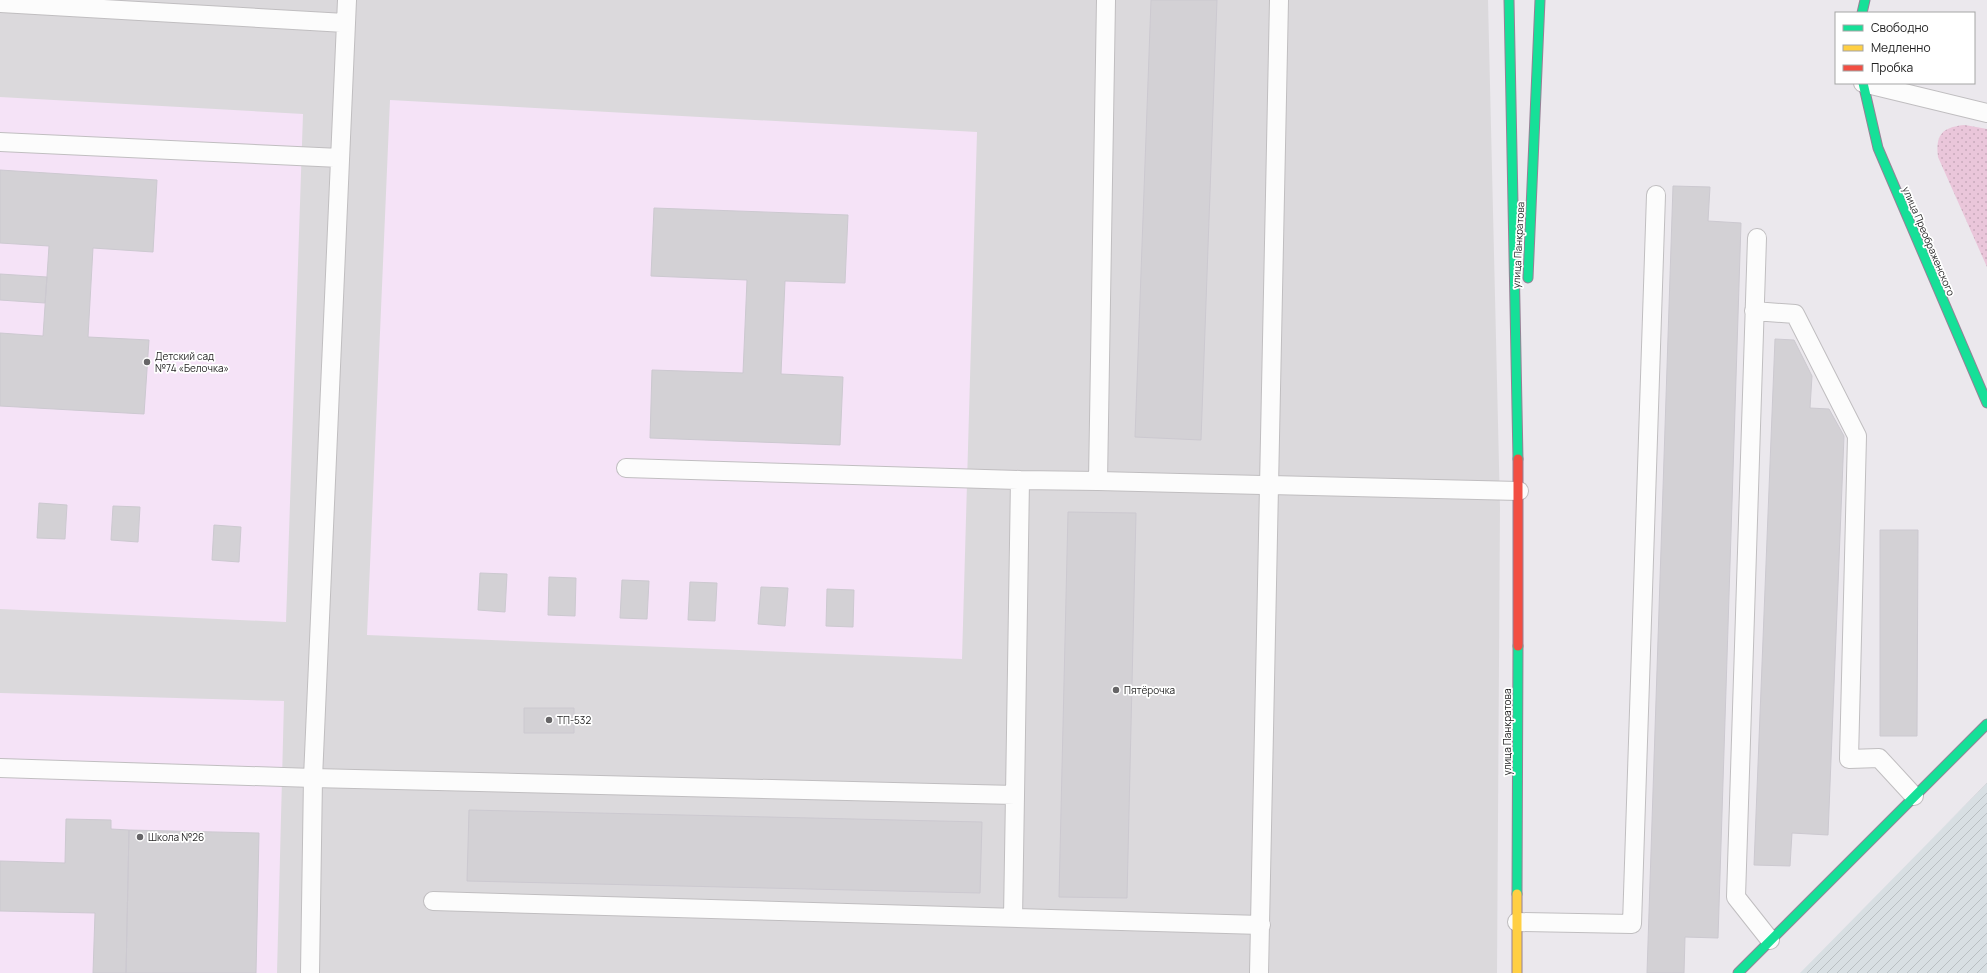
<svg xmlns="http://www.w3.org/2000/svg" width="1987" height="973" font-family="Manrope,sans-serif">
  <defs>
    <pattern id="industrial-furrows" width="10" height="10" patternUnits="userSpaceOnUse"><rect width="10" height="10" fill="#d8dfe3"/><path d="M-1 1l2-2M0 10L10 0M9 11l2-2" fill="none" stroke="#b9bfc2"/></pattern>
    <pattern id="grass-dots" width="8" height="8" patternUnits="userSpaceOnUse"><rect width="8" height="8" fill="#eac6da"/><path d="M2 2h.1M6 6h.1" fill="none" stroke="#c8aabb" stroke-width="1.8" stroke-linecap="round"/></pattern>
  </defs>
  <rect width="100%" height="100%" fill="#ebe8ed"/>
  <path fill="#dbd9dc" d="M0 0H1488L1500 508 1497 973H0Z"/>
  <path fill="url(#industrial-furrows)" d="M1987 783V973H1800Z"/>
  <path fill="#f5e3f7" d="M0 97 303 114 286 622 0 609Z
    M390 100 977 132 962 659 367 635Z
    M0 693 284 701 277 973H0Z"/>
  <path fill="url(#grass-dots)" d="M1965 125 1987 129V267L1938 157C1935 134 1943 127 1965 125Z"/>
  <path fill="#d3d1d5" stroke="#ccc9d0" d="M1151 0H1217L1201 440 1135 437Z
    M0 170 157 180 153 252 93 248 88 337 149 340 144 414 0 406V333L43 336 49 246 0 243Z
    M1673 186 1710 187 1708 221 1741 223 1718 938 1685 937 1684 973H1647Z
    M654 208 848 215 845 283 785 281 781 374 843 377 840 445 650 438 652 370 743 373 747 280 651 276Z
    M0 274 47 277 45 303 0 300Z
    M1775 339 1794 340 1812 376 1810 408 1829 409 1844 436 1828 835 1792 833 1790 866 1754 865Z
    M39 503 67 505 65 539 37 538Z
    M113 506 140 507 138 542 111 540Z
    M1068 512 1136 513 1127 898 1059 897Z
    M214 525 241 527 239 562 212 560Z
    M1880 530H1918L1917 736H1880Z
    M480 573 507 574 505 612 478 610Z
    M549 577 576 578 575 616 548 615Z
    M622 580 649 581 647 619 620 618Z
    M690 582 717 583 715 621 688 620Z
    M761 587 788 588 785 626 758 624Z
    M827 589 854 590 853 627 826 626Z
    M524 708H574V733H524Z
    M469 810 982 822 980 893 467 881Z
    M66 819 111 820V829L129 830 126 973H93L95 913 0 911V861L65 863Z
    M129 830 259 833 256 973H126Z"/>
  <g fill="none" stroke-linecap="round" stroke-linejoin="round">
    <defs>
      <path id="lane" d="M1106 0 1098 481 1519 491
        M0 3 345 23
        M1863 83 1987 113
        M0 142 340 158
        M1757 238 1736 897 1770 940
        M1754 311 1795 314 1857 436 1849 759 1879 758 1914 796
        M626 468 1020 480
        M0 768 313 778 1015 795 1020 480 1098 481
        M433 901 1261 925
        M1013 918 1015 795
        M1517 922 1632 924 1656 195
        M310 973 313 778 347 0
        M1259 973 1279 0"/>
      <path id="fast" d="M1509 0 1518 459
        M1862 13 1865 0
        M1863 83 1878 148 1987 403
        M1528 278 1540 0
        M1517 894 1518 646
        M1738 973 1987 724"/>
      <path id="slow" d="M1517 973V894"/>
      <path id="jam" d="M1518 459V646"/>
    </defs>
    <use href="#lane" stroke="#c0bec0" stroke-width="20"/>
    <use href="#fast" stroke="#968096" stroke-width="11"/>
    <use href="#slow" stroke="#968096" stroke-width="11"/>
    <use href="#jam" stroke="#968096" stroke-width="11"/>
    <use href="#lane" stroke="#fcfcfc" stroke-width="18"/>
    <use href="#fast" stroke="#16e098" stroke-width="9"/>
    <use href="#slow" stroke="#ffcf43" stroke-width="9"/>
    <use href="#jam" stroke="#f24e42" stroke-width="9"/>
  </g>
  <g fill="#666567" stroke="#fff" stroke-width="1.5">
    <circle cx="147" cy="362" r="4"/>
    <circle cx="1116" cy="690" r="4"/>
    <circle cx="549" cy="720" r="4"/>
    <circle cx="140" cy="837" r="4"/>
  </g>
  <g text-anchor="middle" stroke-width="3.5" stroke-linejoin="round" paint-order="stroke">
    <g font-size="10" fill="#1f1f1f" stroke="#fff">
      <text transform="translate(1929 241) rotate(67)" y="4">улица Преображенского</text>
      <text transform="translate(1518 245) rotate(-87)" y="4">улица Панкратова</text>
      <text transform="translate(1507 732) rotate(-90)" y="4">улица Панкратова</text>
    </g>
    <g font-size="10" fill="#1f1f1f" stroke="#fff" text-anchor="start">
      <text x="155" y="360">Детский сад<tspan x="155" dy="12">№74 «Белочка»</tspan></text>
      <text x="1124" y="694">Пятёрочка</text>
      <text x="557" y="724">ТП-532</text>
      <text x="148" y="841">Школа №26</text>
    </g>
  </g>
  <rect x="1835" y="12" width="140" height="72" fill="#ffffff" stroke="#a5a5a5"/>
  <rect x="1843" y="25" width="20" height="6" fill="#16e098" stroke="#a5a5a5"/>
  <text x="1871" y="32" font-size="12" fill="#1f1f1f">Свободно</text>
  <rect x="1843" y="45" width="20" height="6" fill="#ffcf43" stroke="#a5a5a5"/>
  <text x="1871" y="52" font-size="12" fill="#1f1f1f">Медленно</text>
  <rect x="1843" y="65" width="20" height="6" fill="#f24e42" stroke="#a5a5a5"/>
  <text x="1871" y="72" font-size="12" fill="#1f1f1f">Пробка</text>
</svg>
